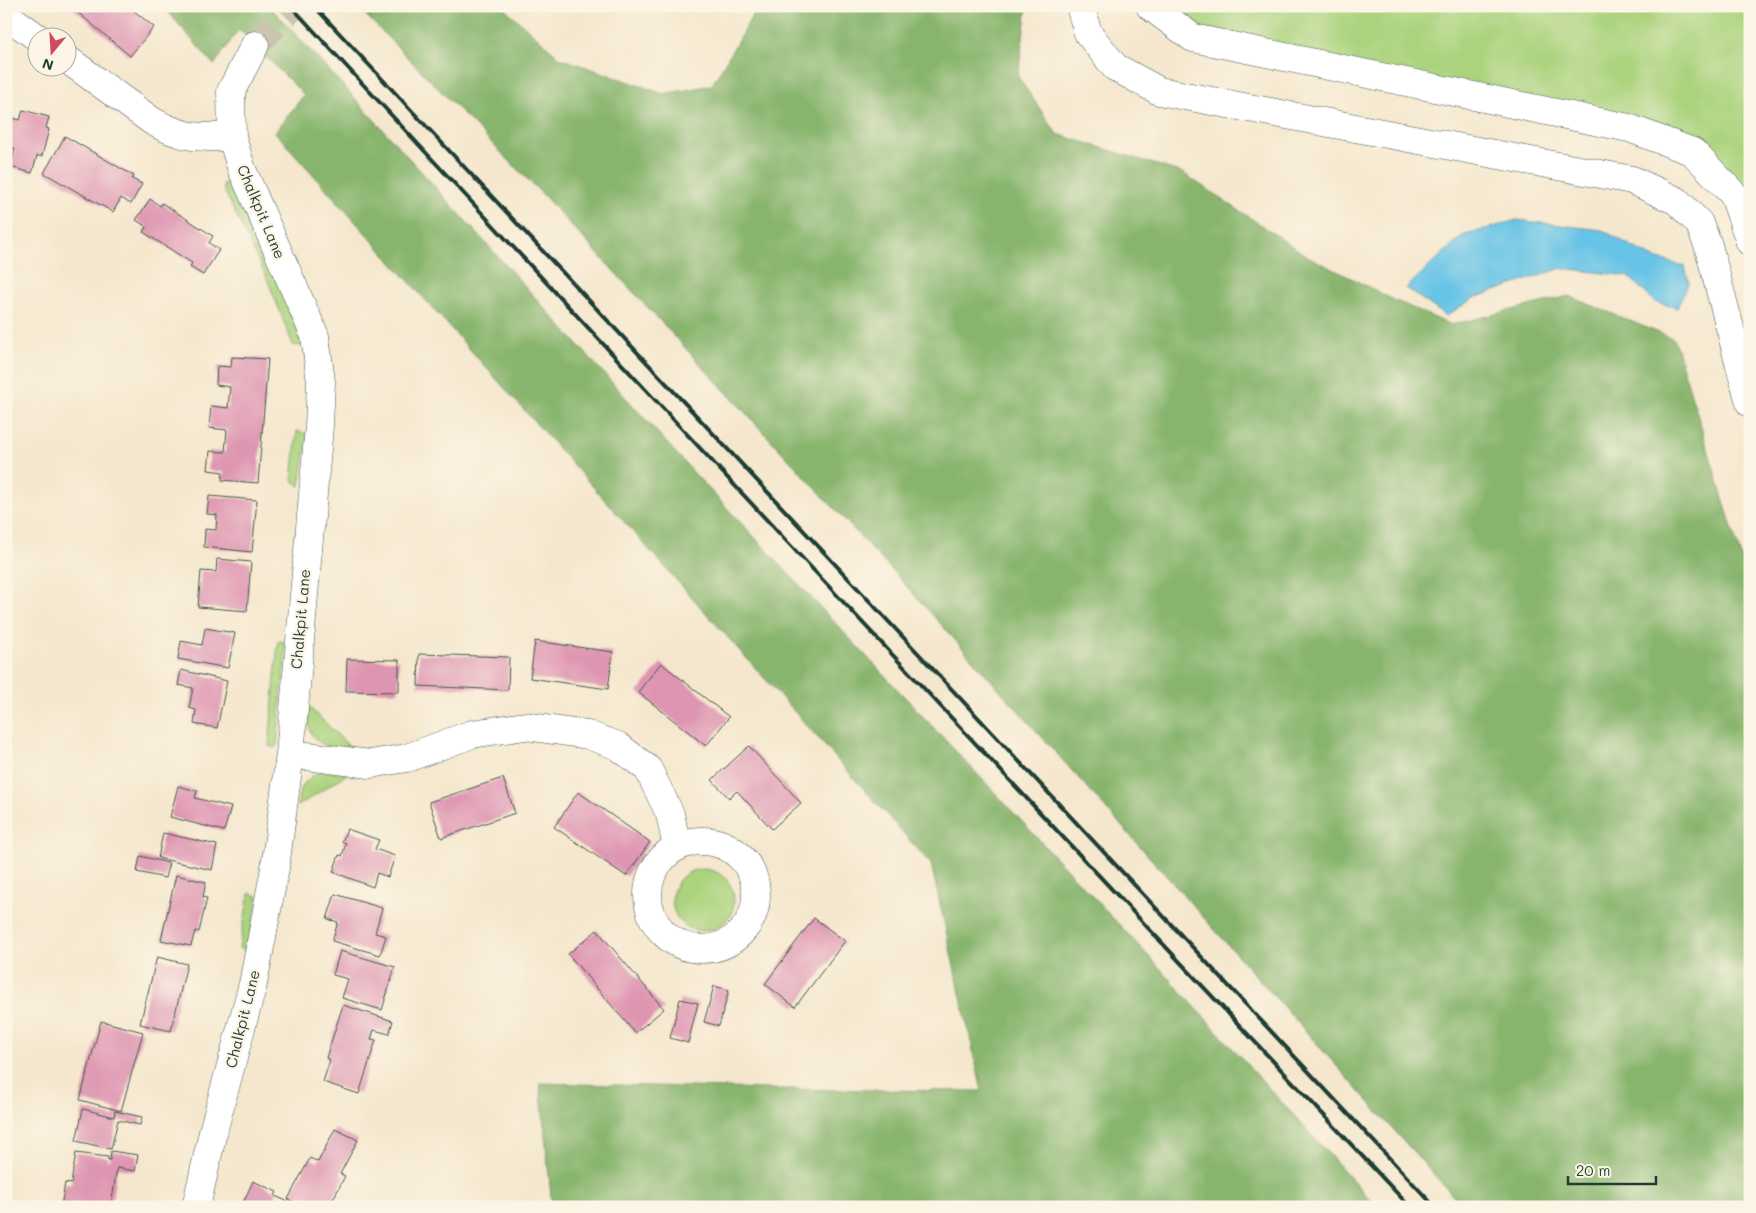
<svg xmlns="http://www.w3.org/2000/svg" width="1756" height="1213" font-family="Mali,sans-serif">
  <rect width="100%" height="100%" fill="#fcf5e5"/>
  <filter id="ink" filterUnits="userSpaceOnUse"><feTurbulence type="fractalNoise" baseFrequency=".02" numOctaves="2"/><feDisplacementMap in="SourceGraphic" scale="10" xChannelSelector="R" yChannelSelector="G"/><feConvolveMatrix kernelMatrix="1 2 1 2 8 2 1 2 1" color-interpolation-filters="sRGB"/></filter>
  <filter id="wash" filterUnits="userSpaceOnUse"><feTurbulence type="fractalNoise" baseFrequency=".0096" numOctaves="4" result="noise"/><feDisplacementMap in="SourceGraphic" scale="20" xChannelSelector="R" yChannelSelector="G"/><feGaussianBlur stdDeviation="1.12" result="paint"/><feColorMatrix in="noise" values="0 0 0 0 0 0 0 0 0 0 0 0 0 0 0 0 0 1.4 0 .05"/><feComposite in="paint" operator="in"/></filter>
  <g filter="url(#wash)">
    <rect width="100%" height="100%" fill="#f5e7cd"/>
    <path fill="#abd37e" stroke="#658859" d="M1167 6H1750V205L1699 146 1200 29Z
      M229 182 235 184 305 342 301 346 293 345 266 276 223 188 224 183Z
      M297 431 308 434 300 486 292 480Z
      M280 641 284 642 286 646 277 745 275 748 269 746 278 642Z
      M308 706 354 751C320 746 306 744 308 706Z
      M322 771 347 774 298 806C298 787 306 778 322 771Z
      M672 900a31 31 0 1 1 62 0a31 31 0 1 1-62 0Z
      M251 893 258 896 248 950H242L239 948 249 894Z"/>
    <path fill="#88b56d" stroke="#547950" d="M163 6H269L349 92 694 473 1155 963 1377 1207H552L540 1083 764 1089 982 1091 931 864 275 132 304 95 239 29 214 65Z
      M357 6H502L560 58 664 94 712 85 758 6H1027L1018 77 1057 134 1183 173 1307 256 1394 300 1451 325 1569 296 1674 339 1750 586V1207H1463L912 592 545 197Z"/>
    <path fill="#68c4e6" stroke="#44808d" d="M1517 220 1602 230 1652 257 1685 267 1689 282 1677 308 1655 302 1628 276 1562 268 1474 298 1446 316 1406 288 1462 236Z"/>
    <g id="blocks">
      <path fill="#de95b1" d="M70 6H128L154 27 130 56Z
        M23 110 49 117 46 128 49 129 42 156H37L32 173 10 167 15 149 9 147 6 156V119H8L9 117 20 120Z
        M65 136 134 176 132 179 142 184 131 204 121 198 113 212 44 173Z
        M150 199 160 206 162 203 213 236 209 243 219 250 203 275 190 267 192 263 143 232 147 227 136 220Z
        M232 357 268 359 258 483 222 480 223 472 208 470 210 451 225 452 227 430 209 428 211 406 228 408 230 387 216 385 217 366 231 367Z
        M209 496 257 500 252 552 204 547 205 529 216 530 217 515 207 514Z
        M217 559 251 562 247 611 198 607 201 571 216 572Z
        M205 628 235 633 228 668 178 659 181 641 202 645Z
        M535 641 613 652 608 689 530 678Z
        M419 654 509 657 508 690 418 686Z
        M347 659 399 660V692L346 691Z
        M661 663 729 717 706 746 638 692Z
        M181 670 227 681 217 728 194 724 196 710 189 708 193 688 178 685Z
        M749 746 801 803 772 829 737 791 729 798 712 780Z
        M503 778 515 813 441 838 429 802Z
        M178 786 197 791 195 798 231 807 224 831 170 817Z
        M578 792 650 842 626 876 554 827Z
        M347 829 379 840 375 849 395 856 388 877 377 873 373 887 333 872 339 855 342 856 346 843 342 842Z
        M163 833 217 845 212 870 158 858Z
        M140 856 169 863 165 878 137 872Z
        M176 875 206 882 203 897 207 898 199 932 195 931 191 946 161 940Z
        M335 894 382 908 375 933 386 936 380 955 332 941 338 922 327 919Z
        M814 918 845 941 795 1007 765 984Z
        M597 930 664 1009 635 1033 568 954Z
        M340 951 395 967 382 1010 342 998 348 979 333 975Z
        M157 957 187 964 171 1031 140 1024Z
        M714 986 729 990 719 1026 704 1022Z
        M680 999 698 1003 688 1043 670 1038Z
        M343 1005 393 1021 389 1034 374 1030 371 1039 376 1040 359 1094 323 1082 330 1060 326 1058Z
        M101 1021 143 1032 121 1111 80 1100Z
        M83 1109 114 1117 115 1111 142 1117 140 1125 118 1120 111 1149 76 1141Z
        M335 1129 358 1140 340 1174 345 1176 329 1207H302L288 1199 310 1158 318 1162Z
        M111 1151 138 1155 135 1171 117 1168 111 1207H61L65 1183 71 1184 76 1153 108 1157V1160H110Z
        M253 1181 277 1192 275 1196 300 1207H251L243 1203Z"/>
    </g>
  </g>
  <g filter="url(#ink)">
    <use href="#blocks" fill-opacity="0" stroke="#3f564b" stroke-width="1"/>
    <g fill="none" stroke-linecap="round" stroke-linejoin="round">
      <path stroke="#cac5ae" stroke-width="28" stroke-dasharray="28 14" stroke-linecap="butt" d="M255 45 293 6"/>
      <defs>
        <path id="minor" d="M1080 6 1088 33 1115 67 1159 91 1632 180 1677 201 1699 223 1708 245 1750 403
          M1150 6 1193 38 1629 128 1693 152 1734 195 1750 242
          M6 15 38 38
          M68 60 152 121C184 139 198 137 232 137
          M290 754 370 764 407 758 472 734 525 726 588 735 618 746 648 769 670 814 677 847
          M648 895a54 54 0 1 1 108 0a54 54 0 1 1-108 0Z
          M196 1207 214 1128 253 984 275 868 290 754 319 426 321 382 315 336 241 167 232 137 231 91 255 45"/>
      </defs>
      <use href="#minor" stroke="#3f564b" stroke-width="29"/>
      <use href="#minor" stroke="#fff" stroke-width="28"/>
      <path stroke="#1f3d34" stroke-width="4" d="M291 6C661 409 1035 808 1410 1207
        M314 6C685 409 1059 809 1435 1207"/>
    </g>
  </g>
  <g text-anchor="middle" stroke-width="4.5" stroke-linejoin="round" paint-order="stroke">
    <g font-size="15" fill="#1f3d34" stroke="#fcf5e5">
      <text transform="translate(261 212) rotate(67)" y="5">Chalkpit Lane</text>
      <text transform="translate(301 619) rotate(-85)" y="5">Chalkpit Lane</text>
      <text transform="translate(243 1019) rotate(-76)" y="5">Chalkpit Lane</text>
    </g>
  </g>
  <rect width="1756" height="1213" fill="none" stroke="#fcf5e5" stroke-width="25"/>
  <g transform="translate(52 52) rotate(198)"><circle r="24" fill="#fcf5e5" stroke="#a4ab9e"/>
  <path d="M0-4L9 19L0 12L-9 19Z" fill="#d1495b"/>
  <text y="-8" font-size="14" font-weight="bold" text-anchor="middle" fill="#1f3d34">N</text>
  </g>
  <path d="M1568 1176v8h88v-8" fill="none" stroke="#1f3d34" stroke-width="2.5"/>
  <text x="1576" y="1176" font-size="15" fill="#1f3d34" stroke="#fcf5e5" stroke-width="4" paint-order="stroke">20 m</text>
</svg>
